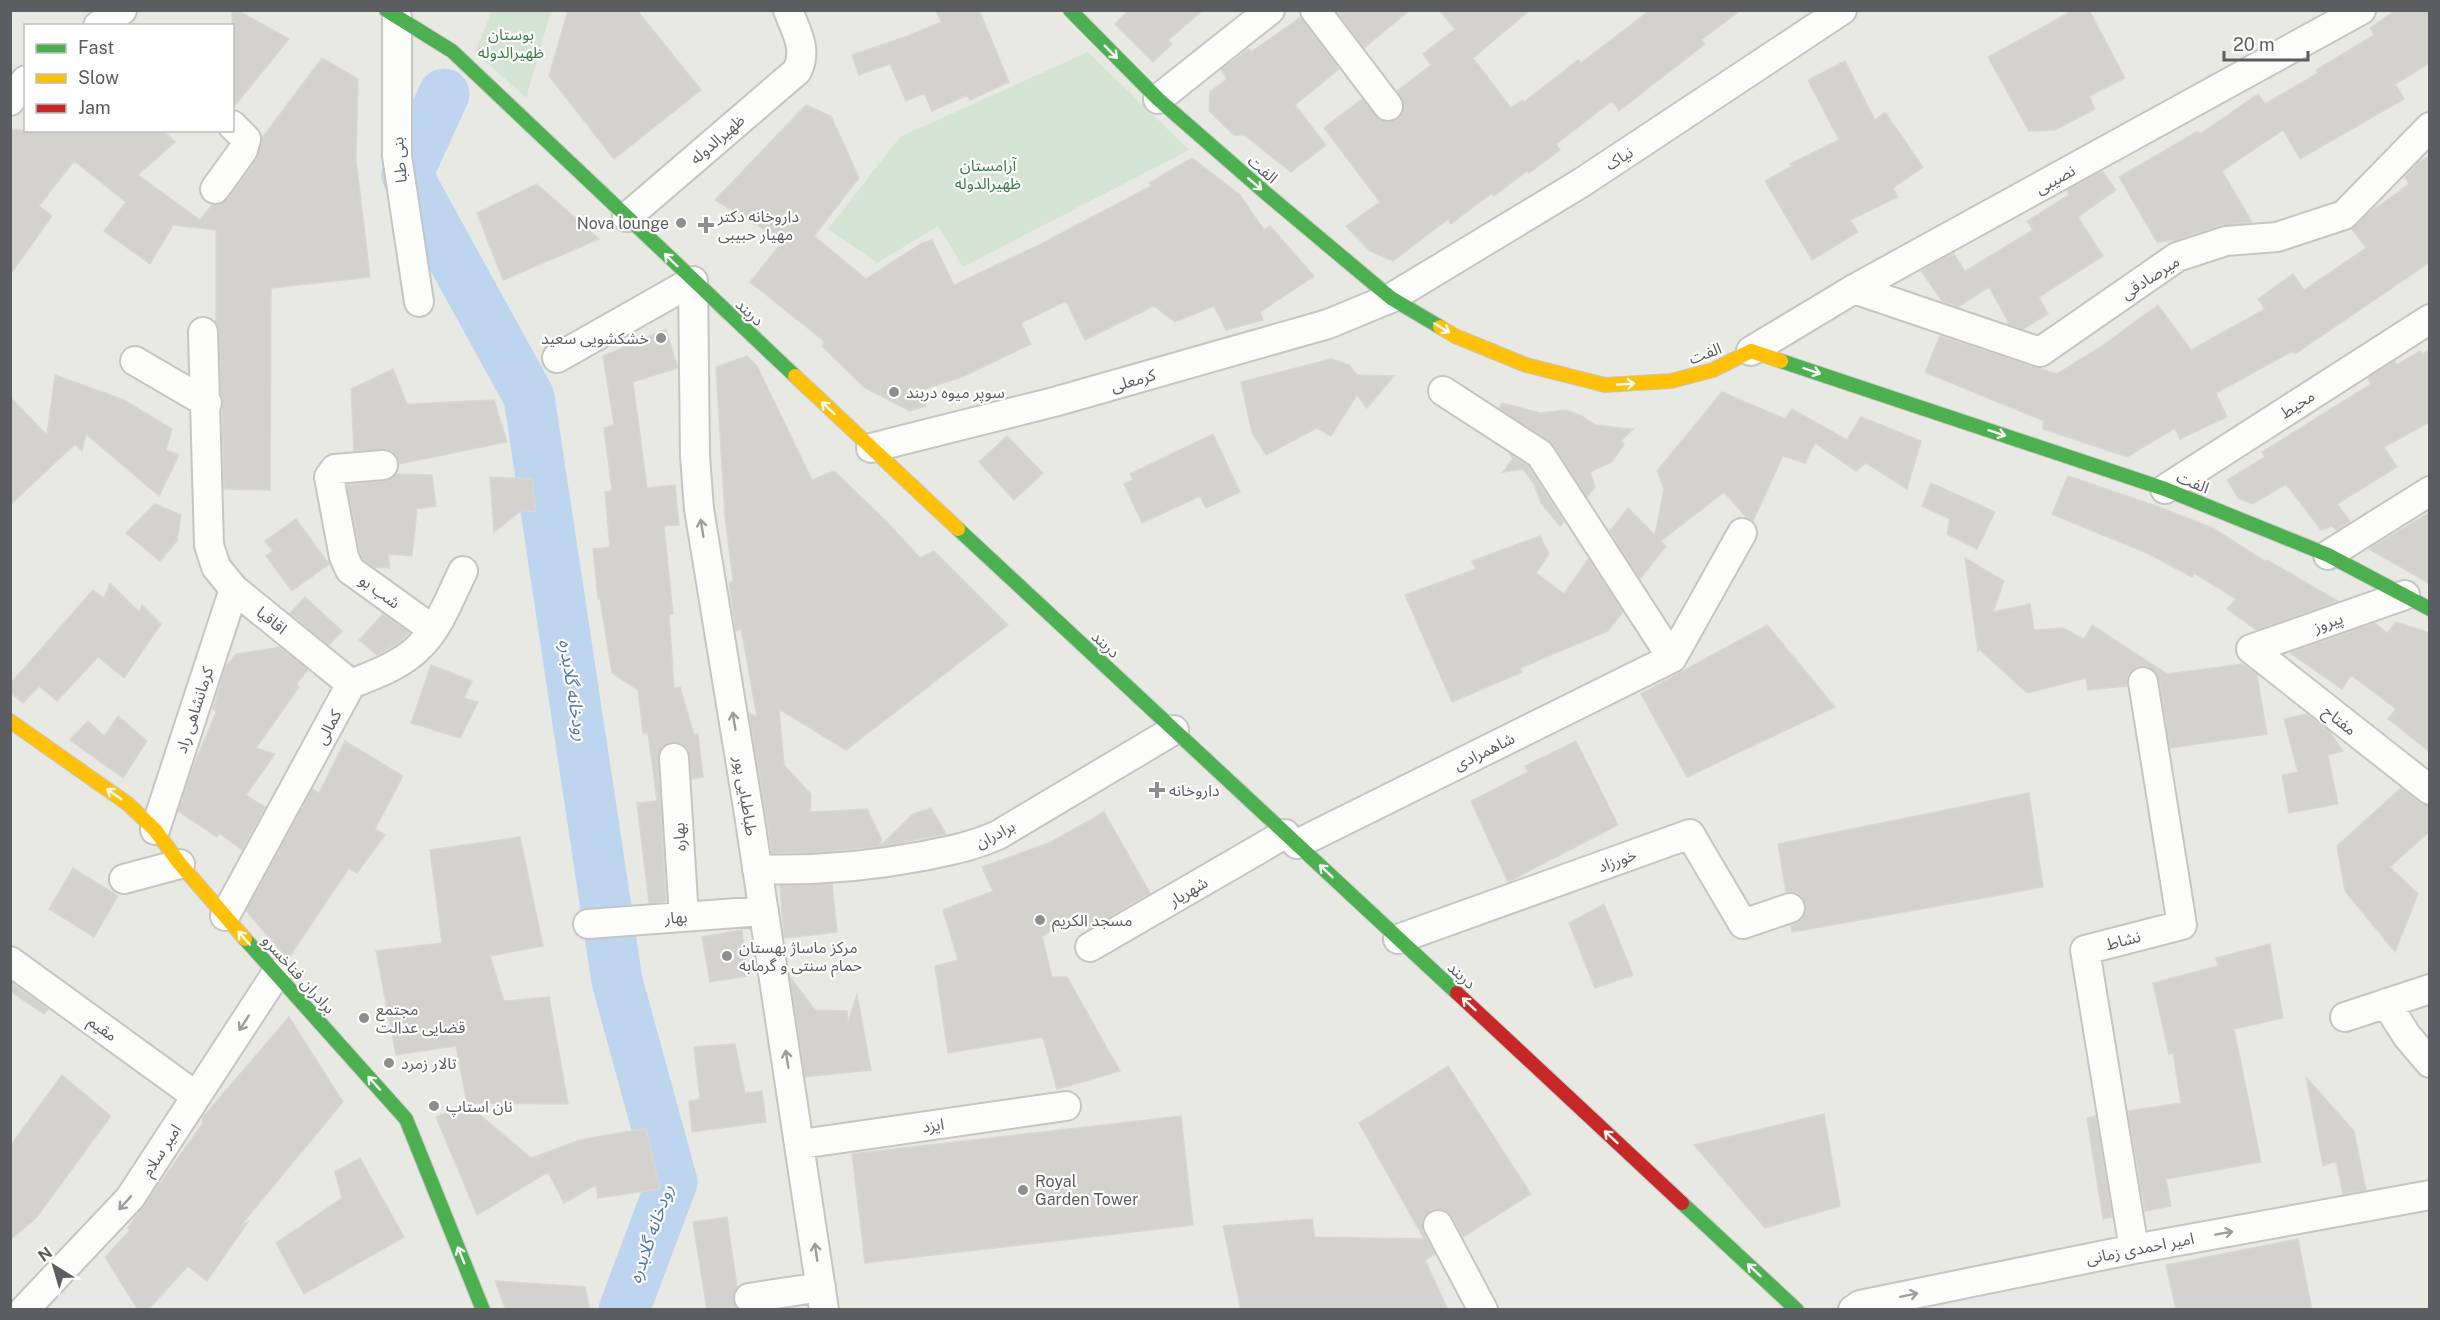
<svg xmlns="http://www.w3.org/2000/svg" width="2440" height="1320" font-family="'Public Sans','Noto Sans Arabic',sans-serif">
  <rect width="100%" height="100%" fill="#e9e9e4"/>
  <path fill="#d3e4d2" d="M492 11H551L526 98 475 52Z
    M1088 52 1189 150 963 267 938 226 877 263 828 229 900 137Z"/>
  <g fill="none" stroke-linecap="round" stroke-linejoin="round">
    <path stroke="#bdd5ef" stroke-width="51" d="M444 94 407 175 529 397 617 981 672 1182 624 1310"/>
  </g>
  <path fill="#d3d2cf" stroke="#d8d7d4" stroke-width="1.5" d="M232 10H237L289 39 232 109Z
    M568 10H637L701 90 614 159 549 76Z
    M936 10H979L1009 82 970 100 968 95 932 111 924 93 906 101 890 64 859 75 852 55 908 36 941 22Z
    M1129 10H1203L1168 40 1172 44 1153 62 1115 24Z
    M1336 10H1410L1364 48Z
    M1439 10H1530L1473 58 1511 108 1522 100 1524 102 1578 60 1581 63 1650 10H1741L1701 40 1705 44 1619 111 1612 101 1556 144 1560 150 1529 173 1527 171 1494 196 1492 193 1451 224 1448 219 1393 261 1370 251 1346 226 1380 202 1324 128 1362 99 1381 121 1389 122 1398 119 1403 113 1404 105 1397 91 1431 65 1423 54 1455 29Z
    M2074 10H2089L2125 78 2089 96 2095 109 2055 130 2029 131 1988 57Z
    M2396 10H2430V63L2395 84 2404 99 2300 159 2283 130 2222 171 2252 222 2221 225 2176 240 2157 242 2119 177 2198 131 2200 134 2258 94 2265 104 2318 73 2316 70 2374 35 2370 28Z
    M1301 17 1339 69 1295 105 1326 145 1291 172 1244 135H1234L1209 111 1210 92 1227 79 1221 70 1249 49 1251 52Z
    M322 58 358 79 356 160 370 277 271 288 270 490 224 489 222 410 223 402 221 395 219 332 216 323V230L173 225 150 264 104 231 126 202 74 161 39 206 52 216 10 275V130H163L175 142 138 175 200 220 212 205 221 204 228 199 257 159 262 138Z
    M1845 61 1875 120 1885 112 1923 167 1893 188 1898 197 1850 220 1858 232 1812 260 1765 181 1792 166 1790 164 1839 140 1808 80Z
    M806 105 831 116 859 178 814 236 866 279 922 243 932 240 954 285 1039 245 1151 186 1149 183 1192 158 1240 195 1264 230 1270 226 1314 276 1260 312 1263 320 1226 330 1214 306 1175 322 1154 306 1085 340 1066 301 1021 323 1031 344 962 377 919 391 926 406 910 411 865 388 822 346 825 342 750 282 783 241 715 200Z
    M2430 156V262L2295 354 2293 351 2216 393 2227 417 2180 439 2175 428 2127 457 2043 429 2044 421 1925 372 1940 336 2057 374 2102 346 2158 305 2191 350 2265 309 2258 299 2293 274 2304 290 2366 248 2352 229 2369 213 2409 184 2405 177 2419 162Z
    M2102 171 2116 190 2078 217 2103 256 2039 297 2048 314 2023 329 2010 325 1989 287 1958 307 1942 301 1921 271 1953 253 1965 271 2033 230 2027 221 2069 195 2067 190Z
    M537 184 599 239 503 280 477 213Z
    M666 329 678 368 633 382 647 488 675 485 679 525 664 526 673 614H669L674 688 680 687 694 735 698 734 703 777 692 779 690 756 687 748 682 744 672 742 664 745 660 750 658 759 666 902 649 903 637 803 657 801 648 733H643L638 690 612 673 600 599H598L593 549 610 547 605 492 612 491 604 428 614 425 603 356Z
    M2430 350V422L2384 447 2397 467 2337 504 2350 521 2337 530 2331 526 2321 530 2286 484 2253 504 2239 499 2227 480 2265 457 2262 452 2371 384 2368 378 2395 361 2397 365 2420 351 2422 354Z
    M747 356 757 366 812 480 834 471 887 522 920 558 934 551 1008 625 846 750 779 709 784 765 811 794 810 812 867 809 882 840 878 847 819 852 772 853 749 713 757 717 741 628 736 631 729 583 733 581 725 516 716 367Z
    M1331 359 1349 365 1357 375 1394 376 1367 408 1357 395 1331 436 1317 428 1266 455 1252 433 1241 382Z
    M393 369 407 404 494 400 507 442 399 464 396 455 389 450 354 451 351 389Z
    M55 375 124 400 172 429 166 450 179 455 159 496 86 434 82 451 75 444 10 505V397L47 435Z
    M1722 392 1785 419 1792 409 1847 440 1861 417 1921 441 1907 489 1866 463 1856 471 1815 443 1805 463 1783 456 1753 521 1747 518 1724 492 1661 541 1666 546 1640 579 1610 531 1628 508 1655 535 1664 489 1657 471Z
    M1502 403 1540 413 1566 410 1582 416 1595 425 1633 429 1621 441 1624 444 1612 462 1590 472 1595 487 1587 497 1554 445 1499 408Z
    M1213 434 1240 492 1206 508 1200 496 1142 523 1124 484 1133 480 1130 474Z
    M1007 436 1043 473 1014 500 979 462Z
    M1509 453 1528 466 1564 522 1560 526 1541 503 1534 484 1523 469 1503 472 1513 458Z
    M396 474 432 475 436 506 417 509 412 556 388 554 390 568 374 567 363 559 360 552 347 485 385 481Z
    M2068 476 2159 507 2213 528 2266 562 2267 560 2338 601 2256 630 2227 609 2236 599 2194 573 2192 577 2149 554 2052 514Z
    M490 477 532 479 536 512 522 510 494 532Z
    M1931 483 1995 512 1977 549 1947 534 1950 519 1922 506Z
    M155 504 181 515 177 541 160 561 126 533Z
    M2430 512V584L2369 549Z
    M296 519 329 564 292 591 266 556 273 551 265 541Z
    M1540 536 1549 554 1536 573 1564 594 1588 559 1623 612 1608 631 1520 668 1522 672 1452 702 1405 595 1476 569 1472 561Z
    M1965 558 2004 581 1993 612 2030 604 2034 630 2063 628 2084 639 2092 625 2167 674 2243 664 2257 675 2267 734 2170 748 2159 679 2155 671 2148 666H2140L2132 670 2127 677V686L2088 690 2086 678 2027 693 1979 649 1978 651Z
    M110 583 139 612 142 605 161 624 124 678 98 657 57 701 39 686 23 703 10 692V684L93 590 104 598Z
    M305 597 342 631 329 645 290 613Z
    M383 614 409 633 397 644 377 655 359 640Z
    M2396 622 2430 633V752L2388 719 2396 709 2351 675 2342 689 2290 653 2375 623 2387 633Z
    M1767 625 1835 707 1687 777 1641 694Z
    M280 647 308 670 296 684 299 687 256 748 275 754 246 795 265 807 242 850 219 833 217 837 178 811 192 770 216 712 213 709 226 666 236 654Z
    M431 665 472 681 464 698 478 702 460 738 411 723Z
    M2306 714 2330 732 2343 751 2328 755 2338 804 2289 813 2282 775 2298 772 2284 719Z
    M118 716 147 741 123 778 70 740 88 721 104 736Z
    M345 741 403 776 375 829 385 835 357 873 349 868 288 959 246 911 311 792 313 789 319 793Z
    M1576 741 1618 825 1508 882 1471 801 1528 772 1525 766Z
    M2401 788 2420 803 2430 806V831L2390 867 2418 894 2395 952 2345 891 2337 846Z
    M2029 793 2043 887 1792 932 1791 925 1803 918 1806 912V903L1800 895 1794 892H1786L1778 844Z
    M931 808 946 834 879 847 913 814Z
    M1104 812 1150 893 1088 929 1083 914 1042 936 1052 977H1067L1120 1071 1057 1089 1043 1037 948 1053 935 966 958 960 943 910 993 891 982 867 1051 842Z
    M520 837 543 946 490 956 504 1001 549 997 568 1104 467 1103 456 1046 396 1055 376 951 442 943 430 850Z
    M73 868 118 896 94 937 49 909Z
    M832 884 837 932 784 938 780 886Z
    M1604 904 1633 975 1595 988 1569 923Z
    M742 930 747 976 710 982 702 937Z
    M2270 944 2283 1018 2234 1029 2261 1162 2166 1179 2171 1206 2145 1211 2128 1111 2181 1103 2173 1053 2169 1054 2153 983 2218 966 2216 958Z
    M790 977 815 1010 847 1011 848 1022 857 995 871 1070 805 1077Z
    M10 982 48 1009 44 1014 10 991Z
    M289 1017 343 1102 241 1225 248 1222 207 1281 188 1266 148 1310H138L105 1257 130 1230 128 1228 203 1123 202 1118Z
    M735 1044 745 1093 762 1091 766 1122 692 1132 689 1101 700 1099 694 1047Z
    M1448 1066 1531 1194 1463 1237 1453 1217 1446 1211 1438 1209 1430 1211 1424 1216 1422 1224 1423 1232 1435 1254 1425 1260 1448 1310H1241L1223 1226 1312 1219 1315 1237 1424 1239 1359 1123Z
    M62 1075 111 1116 36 1218 10 1240V1146Z
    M2306 1077 2354 1131 2366 1190 2343 1194 2336 1161 2323 1166Z
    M467 1104 531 1158 580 1140 646 1128 660 1189 598 1198 596 1185 564 1203 548 1172 477 1215 436 1117Z
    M1824 1114 1840 1206 1765 1228 1694 1145Z
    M1181 1116 1193 1225 865 1263 852 1154Z
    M2096 1116 2112 1217 2103 1219 2087 1118Z
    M360 1158 404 1237 304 1294 276 1243 342 1198 335 1172Z
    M727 1217 737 1287 733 1300 738 1310H707L693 1222Z
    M2298 1239 2312 1310H2176L2166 1265Z
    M495 1281 585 1287 590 1310H506Z"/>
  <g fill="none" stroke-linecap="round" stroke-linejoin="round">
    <defs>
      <path id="street" d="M1315 10 1388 106
        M397 17V156L419 302
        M98 26 122 10
        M1158 99 1270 10
        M10 101 26 80
        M215 189 243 150 246 139 232 125
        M627 217 797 71C808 49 796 32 788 10
        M1854 289 2040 352 2177 257 2226 241 2277 237 2344 215 2430 127
        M203 332 209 545 216 567 234 589 351 684
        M1751 351 1854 289 2361 10
        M557 358 693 281 695 456 699 509 749 814 824 1310
        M135 361 207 403
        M871 448 1054 402 1328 324 1391 298 1581 183 1842 10
        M383 465 335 469 329 477 344 557 350 570 432 629
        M2165 489 2430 319
        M2328 555 2430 491
        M2251 649 2430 790
        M2251 649 2405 595
        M1672 658 1742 533
        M674 758 684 917
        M155 830 234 589
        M1297 844 1672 658 1540 454 1443 391
        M757 869C815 871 866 867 923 856 952 850 971 847 998 835L1174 730
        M124 879 180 864
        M225 916 351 684C374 675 404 664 421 645 440 626 451 595 463 571
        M588 924 764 911
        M1398 939 1690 834 1743 924 1790 908
        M1090 947 1285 834
        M10 961 196 1096
        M2386 1003 2407 1036 2430 1063
        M2345 1017 2430 989
        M801 1144 1066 1106
        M1438 1225 1483 1310
        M2134 1249 2085 950 2182 925 2143 682
        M749 1298 821 1287
        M24 1310 130 1198 276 974
        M1853 1310 1860 1305 2134 1249 2430 1195"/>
      <path id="fast" d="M386 10 452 51 795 376
        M1070 10 1158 99 1268 195 1391 298 1440 327
        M1781 361 2165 489 2328 555 2430 609
        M958 529 1457 993
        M245 939 406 1119 483 1310
        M1682 1203 1797 1310"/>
      <path id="slow" d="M1440 327 1455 336 1526 365 1605 385 1671 381 1713 370 1751 351 1781 361
        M795 376 958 529
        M10 721 128 804 155 830 180 864 245 939"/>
      <path id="jam" d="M1457 993 1682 1203"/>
    </defs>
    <use href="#street" stroke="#c5c5c5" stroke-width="32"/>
    <use href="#fast" stroke="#c6c7c6" stroke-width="16"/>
    <use href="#slow" stroke="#c6c7c6" stroke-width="16"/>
    <use href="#jam" stroke="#c6c7c6" stroke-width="16"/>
    <use href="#street" stroke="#fcfcfb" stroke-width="28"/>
    <use href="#fast" stroke="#4caf50" stroke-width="14"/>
    <use href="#slow" stroke="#ffc107" stroke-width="14"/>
    <use href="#jam" stroke="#c62828" stroke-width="14"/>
  </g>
  <defs><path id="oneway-shaft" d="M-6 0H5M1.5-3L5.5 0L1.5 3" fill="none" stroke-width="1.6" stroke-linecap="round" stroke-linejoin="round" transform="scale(1.5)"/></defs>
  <g stroke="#f6fbf6">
    <use href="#oneway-shaft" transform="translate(1111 52) rotate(45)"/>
    <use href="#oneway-shaft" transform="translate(1255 184) rotate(41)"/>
    <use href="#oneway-shaft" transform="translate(671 260) rotate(-136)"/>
    <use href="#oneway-shaft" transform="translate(1442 328) rotate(31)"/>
    <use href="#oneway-shaft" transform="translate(1812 371) rotate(18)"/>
    <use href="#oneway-shaft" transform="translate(1626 384) rotate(-3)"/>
    <use href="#oneway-shaft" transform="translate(828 408) rotate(-137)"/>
    <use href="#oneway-shaft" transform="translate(1997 433) rotate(18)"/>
    <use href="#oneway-shaft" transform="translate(114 794) rotate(-145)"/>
    <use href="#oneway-shaft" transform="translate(1326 871) rotate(-137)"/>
    <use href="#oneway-shaft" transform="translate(244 938) rotate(-131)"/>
    <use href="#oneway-shaft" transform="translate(1469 1004) rotate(-137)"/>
    <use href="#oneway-shaft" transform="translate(374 1083) rotate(-132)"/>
    <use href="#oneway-shaft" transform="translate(1611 1137) rotate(-137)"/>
    <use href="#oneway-shaft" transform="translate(461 1255) rotate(-112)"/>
    <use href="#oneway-shaft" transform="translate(1754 1270) rotate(-137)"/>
  </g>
  <g stroke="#9b9d9f">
    <use href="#oneway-shaft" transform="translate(702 528) rotate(-99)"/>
    <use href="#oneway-shaft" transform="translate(734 721) rotate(-99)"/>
    <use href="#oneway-shaft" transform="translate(244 1023) rotate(123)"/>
    <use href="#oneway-shaft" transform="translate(787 1059) rotate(-99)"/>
    <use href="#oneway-shaft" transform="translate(125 1203) rotate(132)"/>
    <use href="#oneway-shaft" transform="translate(2224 1233) rotate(-10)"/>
    <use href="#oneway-shaft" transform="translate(816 1252) rotate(-98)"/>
    <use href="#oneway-shaft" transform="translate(1909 1295) rotate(-12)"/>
  </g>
  <g fill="#8d8e8f" stroke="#fff" stroke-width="2">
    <circle cx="681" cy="223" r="6"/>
    <path d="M703 216h6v6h6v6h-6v6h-6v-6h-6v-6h6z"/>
    <circle cx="661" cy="338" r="6"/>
    <circle cx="894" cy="392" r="6"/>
    <path d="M1154 781h6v6h6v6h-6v6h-6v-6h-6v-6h6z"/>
    <circle cx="1040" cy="920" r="6"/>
    <circle cx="727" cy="956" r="6"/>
    <circle cx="364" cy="1018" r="6"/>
    <circle cx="389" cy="1063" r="6"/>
    <circle cx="434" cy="1106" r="6"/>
    <circle cx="1023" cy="1190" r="6"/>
  </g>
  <g text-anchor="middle" stroke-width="4.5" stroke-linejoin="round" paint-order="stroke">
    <g font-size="16" fill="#3e7d47" stroke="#fff">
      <text x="511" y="40">بوستان<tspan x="511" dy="18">ظهیرالدوله</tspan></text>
      <text x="988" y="171">آرامستان<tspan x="988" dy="18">ظهیرالدوله</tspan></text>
    </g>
    <g font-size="16" fill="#5b5d61" stroke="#fff">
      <text transform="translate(717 139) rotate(-41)" y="6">ظهیرالدوله</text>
      <text transform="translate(1619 158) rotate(-33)" y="6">نیاک</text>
      <text transform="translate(399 160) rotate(-95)" y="6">بنی طبا</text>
      <text transform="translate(1263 169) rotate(41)" y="6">الفت</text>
      <text transform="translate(2055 179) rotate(-29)" y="6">نصیبی</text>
      <text transform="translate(2150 277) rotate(-33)" y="6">میرصادقی</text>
      <text transform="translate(750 312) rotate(43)" y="6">دربند</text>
      <text transform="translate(1705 353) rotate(-21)" y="6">الفت</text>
      <text transform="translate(1133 380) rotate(-16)" y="6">کرمعلی</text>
      <text transform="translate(2297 404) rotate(-33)" y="6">محیط</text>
      <text transform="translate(2193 482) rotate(22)" y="6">الفت</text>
      <text transform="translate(380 591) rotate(36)" y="6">شب بو</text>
      <text transform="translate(272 620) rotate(39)" y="6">اقاقیا</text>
      <text transform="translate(2328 622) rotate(-20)" y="6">پیروز</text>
      <text transform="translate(1106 644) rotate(43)" y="6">دربند</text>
      <text transform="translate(194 710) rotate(-72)" y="6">کرمانشاهی راد</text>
      <text transform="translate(2340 720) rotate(38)" y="6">مفتاح</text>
      <text transform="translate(328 727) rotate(-62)" y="6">کمالی</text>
      <text transform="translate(1484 751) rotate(-26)" y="6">شاهمرادی</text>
      <text transform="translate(746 796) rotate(81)" y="6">طباطبایی پور</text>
      <text transform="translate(995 834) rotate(-27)" y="6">برادران</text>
      <text transform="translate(679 837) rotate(-93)" y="6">بهاره</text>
      <text transform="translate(1617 860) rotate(-20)" y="6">خورزاد</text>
      <text transform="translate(1188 891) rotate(-30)" y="6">شهریار</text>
      <text transform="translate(676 917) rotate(-4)" y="6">بهار</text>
      <text transform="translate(2123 940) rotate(-15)" y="6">نشاط</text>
      <text transform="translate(299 974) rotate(48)" y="6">برادران فناخسرو</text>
      <text transform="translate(1462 975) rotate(43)" y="6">دربند</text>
      <text transform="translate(103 1028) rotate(36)" y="6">مقیم</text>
      <text transform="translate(933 1125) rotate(-8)" y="6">ایزد</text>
      <text transform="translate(161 1150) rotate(-57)" y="6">امیر سلام</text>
      <text transform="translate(2140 1248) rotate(-11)" y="6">امیر احمدی زمانی</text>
    </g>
    <g font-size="16" fill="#5b5d61" stroke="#fff" text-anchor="start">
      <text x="718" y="222">داروخانه دکتر<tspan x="718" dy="18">مهیار حبیبی</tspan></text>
      <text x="669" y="229" text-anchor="end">Nova lounge</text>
      <text x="649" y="344" text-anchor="end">خشکشویی سعید</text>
      <text x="906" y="398">سوپر میوه دربند</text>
      <text x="1169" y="796">داروخانه</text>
      <text x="1052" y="926">مسجد الکریم</text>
      <text x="739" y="953">مرکز ماساژ بهستان<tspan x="739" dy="18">حمام سنتی و گرمابه</tspan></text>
      <text x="376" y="1015">مجتمع<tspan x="376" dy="18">قضایی عدالت</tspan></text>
      <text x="401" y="1069">تالار زمرد</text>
      <text x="446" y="1112">نان استاپ</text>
      <text x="1035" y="1187">Royal<tspan x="1035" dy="18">Garden Tower</tspan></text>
    </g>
    <g font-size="18" font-style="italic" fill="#5077b4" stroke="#fff">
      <text transform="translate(573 690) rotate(81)" y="6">رودخانه گلابدره</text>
      <text transform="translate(651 1234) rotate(-71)" y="6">رودخانه گلابدره</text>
    </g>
  </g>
  <rect width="2440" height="1320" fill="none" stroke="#5b5d61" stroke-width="24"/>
  <rect x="24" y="24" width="210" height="108" fill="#ffffff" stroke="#bdbec0" stroke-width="1.5"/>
  <rect x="36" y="44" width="30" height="9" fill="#4caf50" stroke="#bdbec0" stroke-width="1.5"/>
  <text x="78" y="54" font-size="18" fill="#5b5d61">Fast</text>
  <rect x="36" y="74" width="30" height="9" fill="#ffc107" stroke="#bdbec0" stroke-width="1.5"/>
  <text x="78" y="84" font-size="18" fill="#5b5d61">Slow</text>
  <rect x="36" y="104" width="30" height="9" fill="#c62828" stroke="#bdbec0" stroke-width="1.5"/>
  <text x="78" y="114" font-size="18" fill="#5b5d61">Jam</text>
  <g transform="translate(54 1266) rotate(323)" stroke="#ffffff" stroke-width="4.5" paint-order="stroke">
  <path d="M0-4.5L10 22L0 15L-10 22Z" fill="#5b5d61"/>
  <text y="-9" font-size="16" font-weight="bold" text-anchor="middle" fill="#5b5d61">N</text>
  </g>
  <path d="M2224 51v9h84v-9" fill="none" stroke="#5b5d61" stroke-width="3"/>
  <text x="2233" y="51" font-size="18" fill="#5b5d61" stroke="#ffffff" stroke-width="4.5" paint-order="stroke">20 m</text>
</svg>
